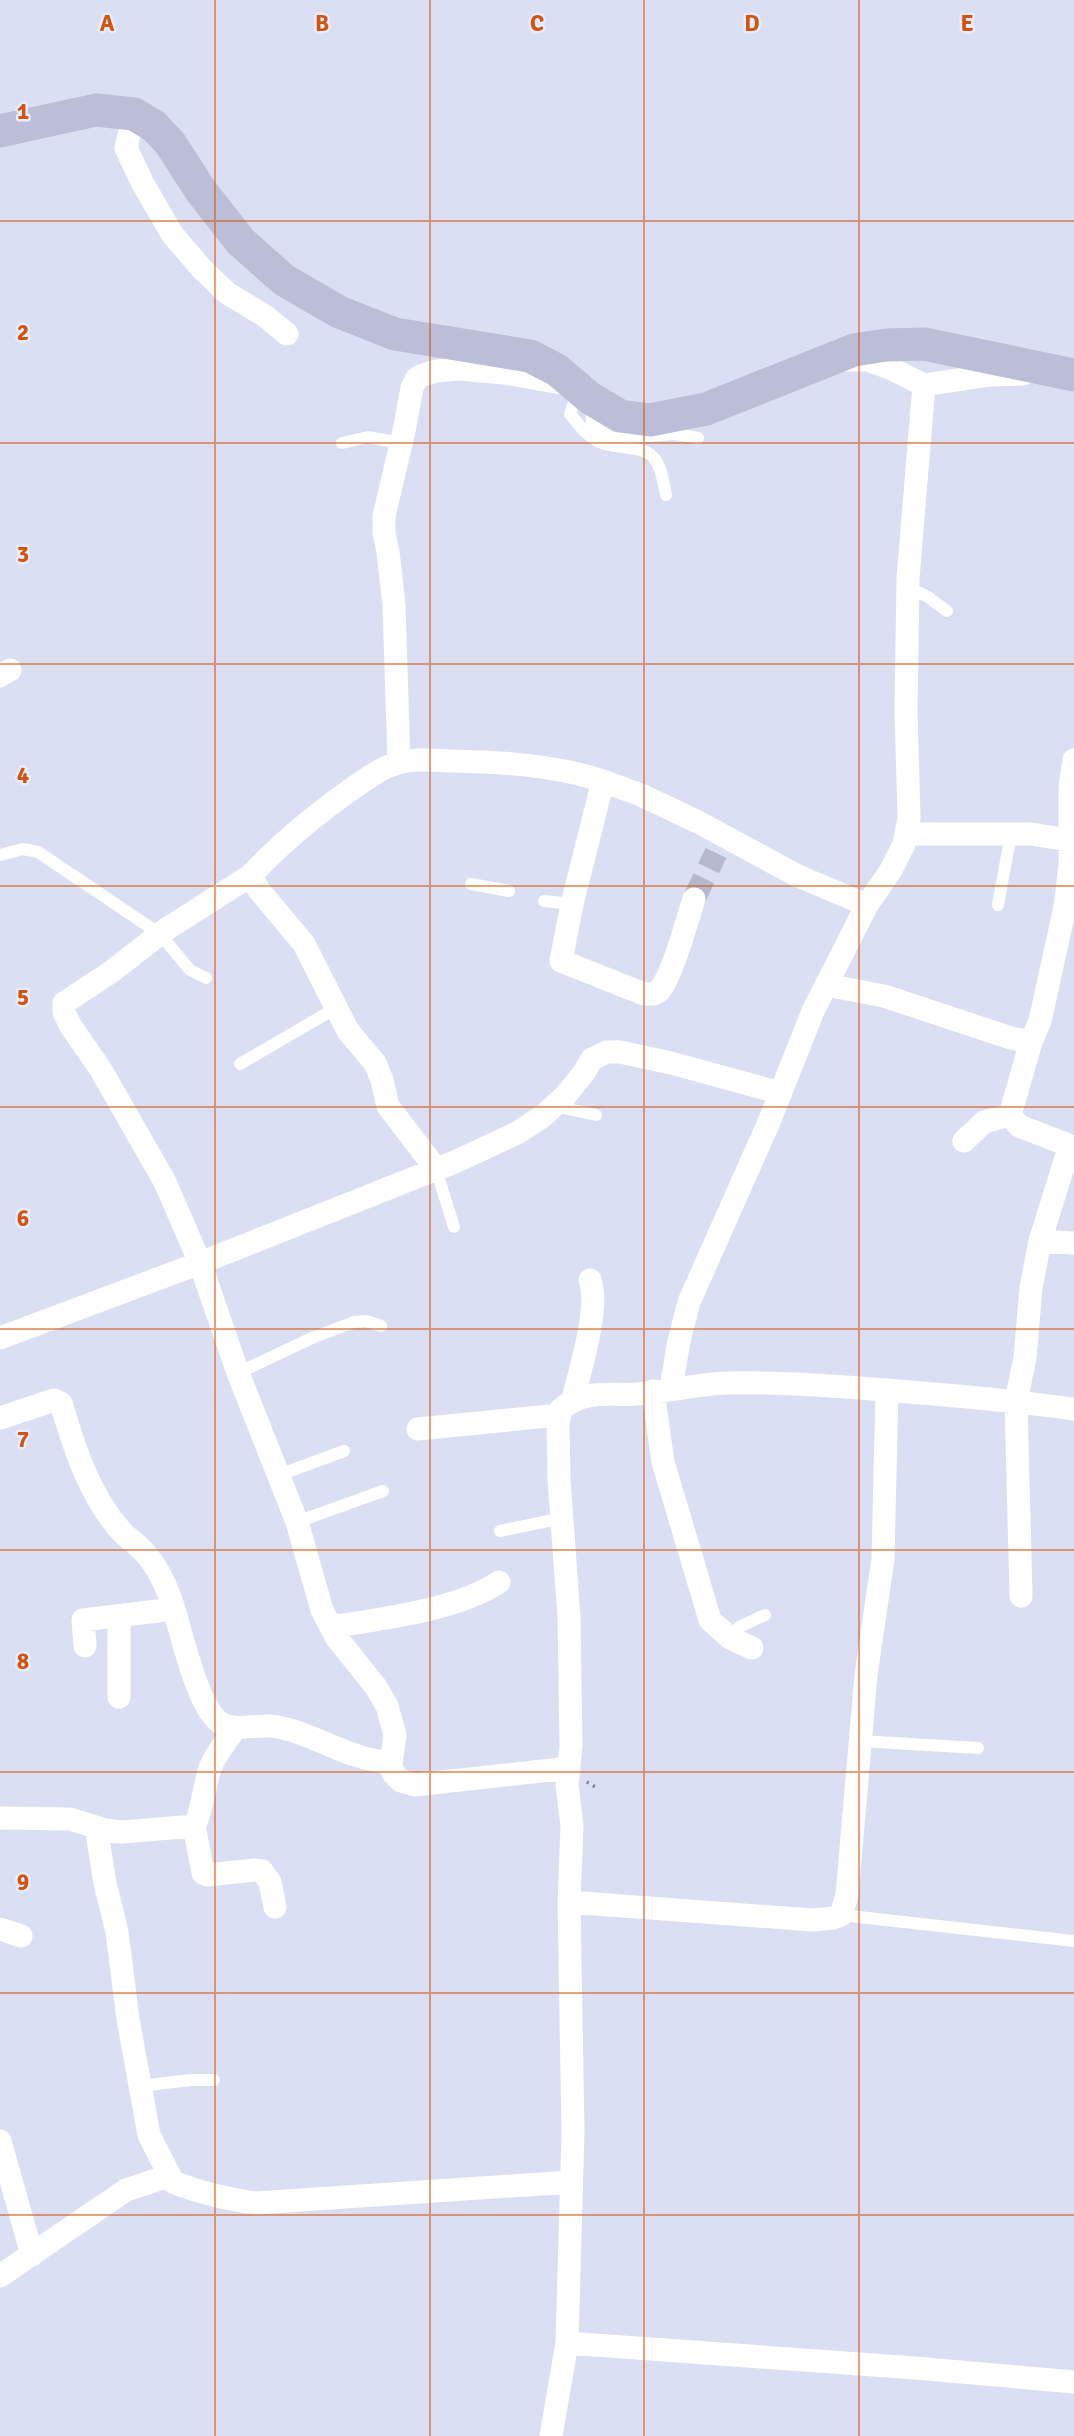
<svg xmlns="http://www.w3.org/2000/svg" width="1074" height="2436" font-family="Signika,sans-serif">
  <rect width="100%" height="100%" fill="#dadff3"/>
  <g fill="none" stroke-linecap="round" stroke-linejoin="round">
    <path stroke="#b5b9cb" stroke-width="23" stroke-dasharray="23 11" stroke-linecap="butt" d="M694 899 716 853"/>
    <path stroke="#7b7e8c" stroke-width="3.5" stroke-dasharray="2 5" stroke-linecap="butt" d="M587 1782 597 1788"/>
    <path stroke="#fff" stroke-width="12" d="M578 392 570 414C578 424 586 435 597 441 614 450 642 444 654 458 662 467 663 483 666 495
      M591 402 592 424 607 434 618 438 676 434 698 438
      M342 443 368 437 401 443
      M908 587 928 597 947 611
      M0 855 23 849 38 852 160 934 190 970 206 978
      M471 884 509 891
      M544 901 572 904
      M998 905 1011 834
      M240 1064 336 1008
      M554 1106 596 1115
      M436 1169 454 1227
      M238 1373 312 1338 354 1322 366 1321 381 1326
      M279 1475 344 1451
      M297 1522 383 1491
      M500 1531 563 1518
      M730 1638 739 1627 765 1615
      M860 1741 978 1748
      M841 1915 1074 1941
      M141 2086 190 2080H214"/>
    <path stroke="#fff" stroke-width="23" d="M134 114 126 148 142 182 172 234 202 269 227 293 265 316 287 334
      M847 360H868L892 369 924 385 990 375 1023 374
      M0 676 10 670
      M399 763 394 605 388 552 384 533V516L404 431 412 388 417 378 423 375 436 371 460 369 504 373 567 384
      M603 781 641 795 698 822 798 876 867 905
      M906 834H1031L1074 841
      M250 876 165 930 111 972 64 1003V1012L70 1025 101 1070 165 1182 200 1263 238 1373 297 1522 322 1610 336 1637 376 1687 387 1706 395 1735 391 1764 393 1773 401 1781 415 1785 569 1768
      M826 985 884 996 1011 1038 1031 1042 1040 1021 1065 907 1070 865V787L1074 760
      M964 1141 984 1122 1010 1115
      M436 1169 388 1106 382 1080 375 1063 348 1031 304 944 259 890 250 876C282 842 317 813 356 786 367 779 379 769 392 765 410 758 432 760 451 761 503 762 554 765 603 781L572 904 561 961 644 994C650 994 656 995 660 990 674 971 686 923 694 899
      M1040 1241 1074 1243
      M0 1338 200 1263 457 1161 517 1133 543 1116 565 1096 583 1074 592 1059 607 1052H620L671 1063 781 1093
      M671 1388 679 1341 689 1302 769 1122 813 1011 867 905 891 870 904 844 909 818 906 710 908 578 924 385
      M653 1391 663 1462 710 1620 730 1638 752 1648
      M573 1399C580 1369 600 1308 590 1280
      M0 1418 54 1400 61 1403C74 1447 89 1495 121 1531 126 1537 132 1540 137 1545 154 1560 165 1582 172 1603 182 1632 197 1710 222 1724 237 1731 254 1725 270 1726 300 1729 327 1746 355 1755 366 1759 379 1761 391 1764
      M418 1429 559 1415
      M1021 1596 1016 1401 1025 1358 1031 1288 1040 1241 1069 1148 1066 1144 1019 1126 1010 1115 1031 1042
      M119 1616V1697
      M331 1627C380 1619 458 1610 499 1582
      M85 1646 83 1620 174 1609
      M0 1818 70 1819 105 1830 122 1832 194 1826C199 1821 206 1780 210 1768 215 1754 228 1740 236 1727
      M194 1826 203 1873 208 1875 254 1870 262 1871 270 1882 275 1907
      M96 1827 105 1883 117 1932 128 2019 149 2135 173 2182C200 2193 227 2199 256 2203L571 2182
      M569 1902 812 1920 833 1918 841 1915 847 1895 866 1675 883 1559 887 1390
      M0 1929 21 1936
      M0 2141 32 2255
      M0 2276 126 2190 169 2176
      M567 2343 915 2368 1074 2382
      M551 2436 567 2343 573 2132 569 1902 572 1826 567 1785 571 1746 569 1617 559 1480 558 1423 561 1409C586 1389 607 1396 637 1394 667 1392 697 1384 727 1383 775 1382 824 1385 872 1389 939 1394 1007 1400 1074 1409"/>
    <path stroke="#bbbed6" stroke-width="33" d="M0 131 96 110 134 114 154 126 170 143 201 191 241 242 284 280 339 312 395 334 530 356 557 370 590 398 620 416 650 420 706 409 854 350 886 345 924 344 1074 375"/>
  </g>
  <path fill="none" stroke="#d4540f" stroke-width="2" stroke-opacity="0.55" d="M215 0V2436M430 0V2436M644 0V2436M859 0V2436M0 221H1074M0 443H1074M0 664H1074M0 886H1074M0 1107H1074M0 1329H1074M0 1550H1074M0 1772H1074M0 1993H1074M0 2215H1074"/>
  <g font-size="23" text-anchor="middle" font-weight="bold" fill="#d4540f" stroke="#e8ecfc" stroke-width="5" stroke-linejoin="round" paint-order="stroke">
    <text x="107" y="31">A</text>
    <text x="322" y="31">B</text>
    <text x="537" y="31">C</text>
    <text x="752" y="31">D</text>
    <text x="967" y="31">E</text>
    <text x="23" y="119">1</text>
    <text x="23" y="340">2</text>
    <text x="23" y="562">3</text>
    <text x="23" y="783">4</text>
    <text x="23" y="1005">5</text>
    <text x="23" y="1226">6</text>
    <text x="23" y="1447">7</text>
    <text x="23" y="1669">8</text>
    <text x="23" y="1890">9</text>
  </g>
</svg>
